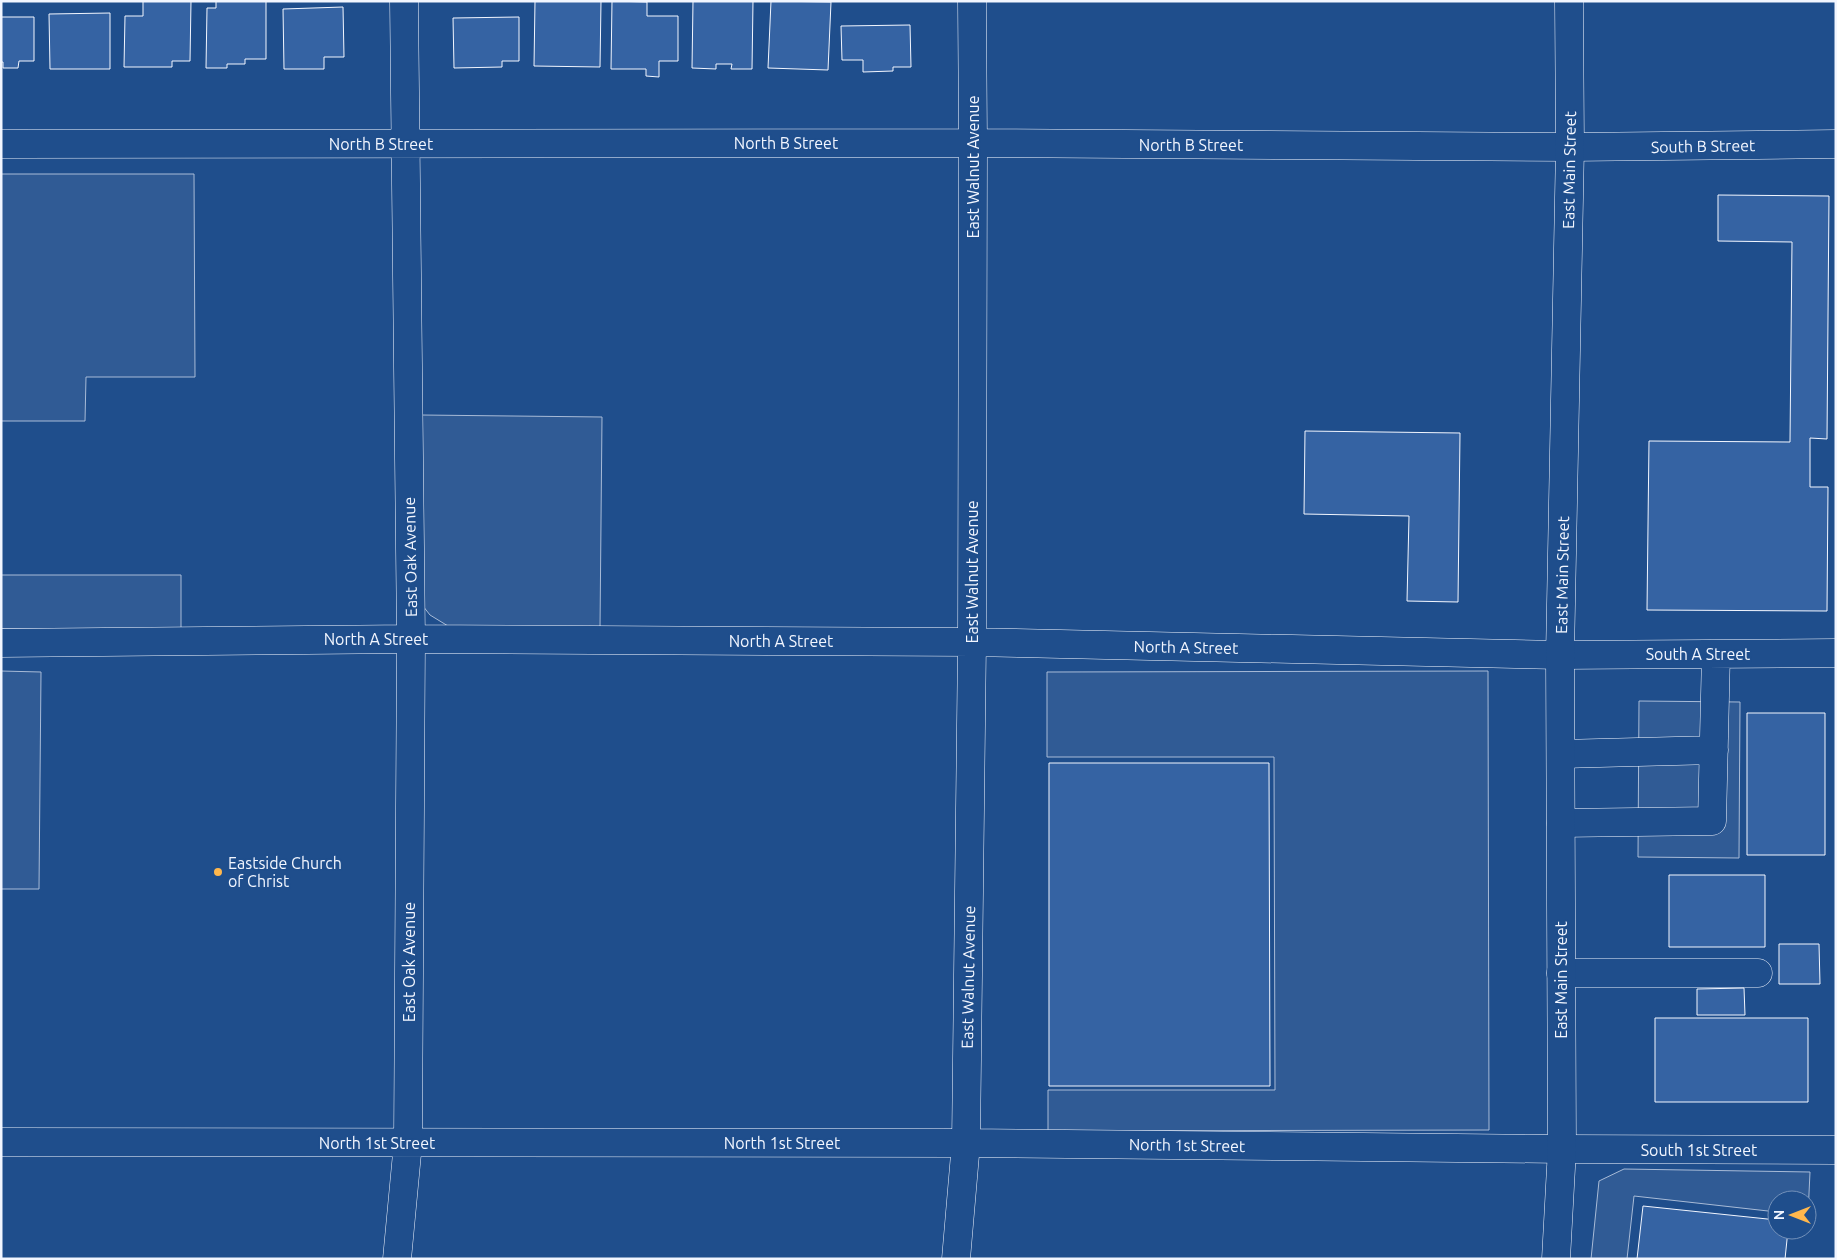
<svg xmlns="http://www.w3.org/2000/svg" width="1837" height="1260" font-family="Ubuntu,sans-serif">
  <rect width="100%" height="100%" fill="#1f4e8c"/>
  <path fill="#305b95" stroke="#a8bbd7" d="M1 174H194L195 377H86L85 421H1Z
    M421 415 602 417 600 628 448 626 430 615 419 601Z
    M1 575H181V629H1Z
    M1 671 41 672 39 889H1Z
    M1488 671 1489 1130 1048 1131V1090H1275L1274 757H1047V672Z
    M1639 701 1740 702 1739 858 1638 857Z
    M1624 1169 1810 1172 1808 1215 1807 1200H1777V1212L1634 1196 1627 1259H1591L1599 1181Z"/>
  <path fill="#3563a3" stroke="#f2f6ff" d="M143 1H191L190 61H172V67H124L125 16H143Z
    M216 1H266V59H245V64H227V68H206L207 8H216Z
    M535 1H601L600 67 534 66Z
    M612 1 647 2V16H678V61H659V77L646 76V69H611Z
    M693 1H753L752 69H731L732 64H716V69L692 68Z
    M771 1 831 2 828 70 768 68Z
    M343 7 344 57H324V69H284L283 9Z
    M110 13V69H50L49 14Z
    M1 17H34V61H19L18 68H3V62H1Z
    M519 17V61H502V67L454 68 453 18Z
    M910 25 911 67H893V71L863 72V60H842L841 26Z
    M1718 195 1829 196 1827 439 1810 438V487H1828L1827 611 1647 610 1649 441 1790 442 1792 242 1718 241Z
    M1305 431 1460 433 1458 602 1407 601 1409 516 1304 514Z
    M1747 713H1825V855H1747Z
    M1049 763H1269L1270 1086H1049Z
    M1669 875H1765V947H1669Z
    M1779 944H1819L1820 984H1779Z
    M1744 988 1745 1015H1697V989Z
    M1655 1018H1808V1102H1655Z
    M1643 1206 1777 1220V1230H1788L1785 1259H1637Z"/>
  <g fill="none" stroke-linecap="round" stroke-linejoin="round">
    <defs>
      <path id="minor" d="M1 144 973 143 1570 147 1836 144
        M1 643 411 639 972 642 1560 655 1836 653
        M1561 754 1714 750
        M1561 823 1712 821 1716 654
        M1561 973H1758
        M1 1142 966 1143 1562 1149 1836 1150
        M397 1259 408 1143 411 639 404 1
        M956 1259 966 1143 972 642 973 143 972 1"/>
      <path id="major" d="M1556 1259 1562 1149 1560 655 1570 147 1569 1"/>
    </defs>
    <use href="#minor" stroke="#f2f6ff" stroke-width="29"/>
    <use href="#major" stroke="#f2f6ff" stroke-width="29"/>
    <use href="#minor" stroke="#1f4e8c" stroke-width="28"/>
    <use href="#major" stroke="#1f4e8c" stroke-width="28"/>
  </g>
  <circle fill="#ffb74d" stroke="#1f4e8c" stroke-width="2" cx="218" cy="872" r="5"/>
  <g text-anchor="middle" stroke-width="4" stroke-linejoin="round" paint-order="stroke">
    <g font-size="16" fill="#f2f6ff" stroke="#1f4e8c">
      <text x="786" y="149">North B Street</text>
      <text x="381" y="150">North B Street</text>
      <text x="1191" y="151">North B Street</text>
      <text transform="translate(1703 146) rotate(-1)" y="6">South B Street</text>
      <text transform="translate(973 167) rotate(-90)" y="6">East Walnut Avenue</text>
      <text transform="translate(1569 170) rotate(-89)" y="6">East Main Street</text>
      <text transform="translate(410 557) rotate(-91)" y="6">East Oak Avenue</text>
      <text transform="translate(972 572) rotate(-90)" y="6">East Walnut Avenue</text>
      <text transform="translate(1562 575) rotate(-89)" y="6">East Main Street</text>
      <text x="376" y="645">North A Street</text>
      <text x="781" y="647">North A Street</text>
      <text transform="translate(1186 647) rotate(1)" y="6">North A Street</text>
      <text x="1698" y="660">South A Street</text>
      <text transform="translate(409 962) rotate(-90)" y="6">East Oak Avenue</text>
      <text transform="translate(968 977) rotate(-89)" y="6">East Walnut Avenue</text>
      <text transform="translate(1561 980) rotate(-90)" y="6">East Main Street</text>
      <text x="377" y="1149">North 1st Street</text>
      <text x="782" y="1149">North 1st Street</text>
      <text transform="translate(1187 1145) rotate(1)" y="6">North 1st Street</text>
      <text x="1699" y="1156">South 1st Street</text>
    </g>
    <g font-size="16" fill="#f2f6ff" stroke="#1f4e8c" text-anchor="start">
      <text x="228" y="869">Eastside Church<tspan x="228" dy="18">of Christ</tspan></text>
    </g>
  </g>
  <rect width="1837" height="1260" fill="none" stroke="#f2f6ff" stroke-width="5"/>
  <g transform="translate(1792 1215) rotate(270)"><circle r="24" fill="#1f4e8c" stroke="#7391ba"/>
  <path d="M0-4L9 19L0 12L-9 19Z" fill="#ffb74d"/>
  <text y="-8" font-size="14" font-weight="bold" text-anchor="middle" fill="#f2f6ff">N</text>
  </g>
</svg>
